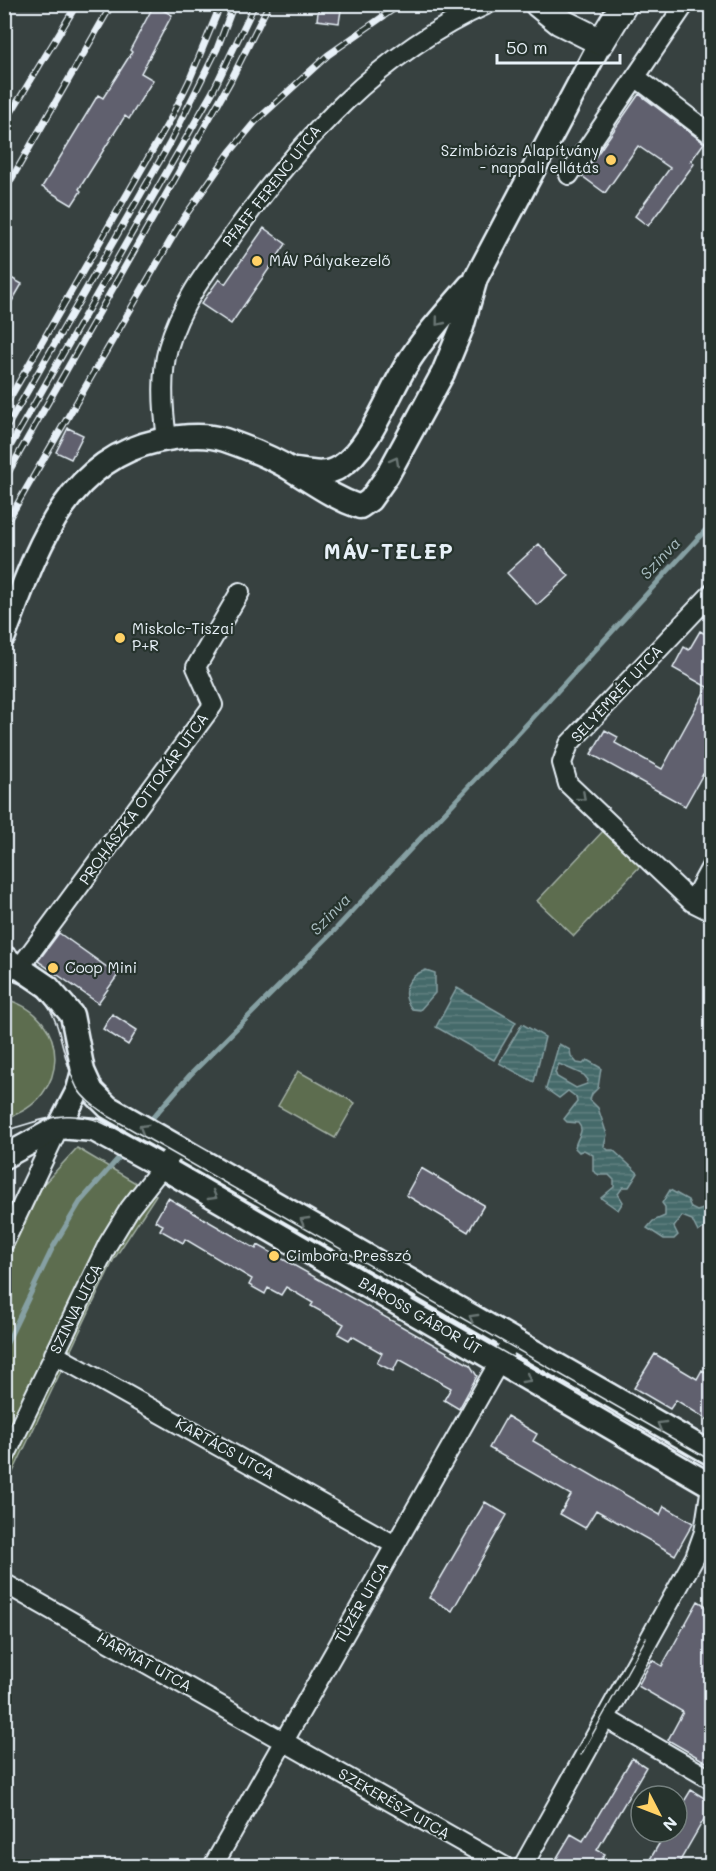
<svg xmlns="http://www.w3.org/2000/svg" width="716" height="1871" font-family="Mali,sans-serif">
  <defs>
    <pattern id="water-rules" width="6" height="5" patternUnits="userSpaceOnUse" patternTransform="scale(1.5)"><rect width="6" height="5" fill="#456a6a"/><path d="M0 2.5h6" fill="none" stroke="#608080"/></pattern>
  </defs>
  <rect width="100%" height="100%" fill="#374140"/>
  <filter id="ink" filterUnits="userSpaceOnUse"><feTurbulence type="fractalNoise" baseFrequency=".0167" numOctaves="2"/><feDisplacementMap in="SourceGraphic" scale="12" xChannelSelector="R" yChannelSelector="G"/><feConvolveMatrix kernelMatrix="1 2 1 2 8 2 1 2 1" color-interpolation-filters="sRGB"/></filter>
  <g filter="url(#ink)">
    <path fill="#5d6d4f" stroke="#a2afa4" stroke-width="1.5" d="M605 829 642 864 574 936 537 901Z
      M5 999C72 1016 71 1100 5 1118Z
      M298 1071 355 1103 335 1138 278 1106Z
      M77 1148 156 1195 114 1259 5 1489 4 1262 41 1187Z"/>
    <path fill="url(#water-rules)" stroke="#86a0a3" stroke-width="1.5" fill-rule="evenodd" d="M426 970 435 973V993L420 1010 412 1009C399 993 407 976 426 970Z
      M457 988 516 1022 494 1060 436 1027Z
      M522 1024 545 1037 534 1082 499 1063Z
      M559 1044 570 1050 571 1056 577 1063 583 1064 587 1060 601 1068 598 1088 592 1094 590 1100 598 1108 607 1135 604 1146 608 1150H613L638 1173 629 1187H623L618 1194 623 1202 618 1210 601 1198 614 1187V1180L609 1175H599L593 1171V1155L584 1150 579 1152 575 1148C576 1137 586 1132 578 1123L567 1122 564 1119 577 1102 576 1097 568 1091 559 1098 546 1089ZM559 1064 584 1075 588 1080 587 1084 576 1088 557 1077 555 1072Z
      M670 1190 688 1200 691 1208 697 1211 706 1208 711 1211V1223L698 1232 692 1220 682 1216 674 1227 678 1235 674 1239H664L647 1228 653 1221 665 1216V1207L662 1203Z"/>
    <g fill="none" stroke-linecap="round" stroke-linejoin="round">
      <path stroke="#86a0a3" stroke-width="5" d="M148 1123 190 1075 333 932 516 736 712 523
        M4 1349 53 1247 80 1202 123 1153"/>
    </g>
    <path fill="#60616e" stroke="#e8f1f8" stroke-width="1.5" d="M319 4H342L339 23 317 20Z
      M154 5 172 15 141 73 153 80 129 119 125 116 79 189 81 191 72 205 42 187 98 95 103 98 132 52 130 50Z
      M639 94 704 143 691 161 694 164 648 226 635 216 670 168 638 146 605 193 582 176Z
      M264 228 286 244 231 324 201 304 219 279 225 284Z
      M4 274 22 284 4 315Z
      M68 428 83 435 71 459 56 452Z
      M539 544 569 576 537 605 507 573Z
      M700 631 711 637V649L706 659 711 662V779L703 774 685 806 591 754 605 730 618 737 615 743 662 769 707 687 673 668 684 647 689 650Z
      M59 933 118 975 98 1003 38 961Z
      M112 1014 137 1030 128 1045 103 1029Z
      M421 1168 484 1205 468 1232 406 1195Z
      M168 1198 256 1249 258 1245 470 1365 477 1376 459 1409 444 1400 451 1388 399 1359 393 1371 377 1363 382 1353 352 1336 349 1340 338 1334 344 1324 311 1306 313 1303 286 1287 281 1295 268 1288 265 1294 249 1285 252 1279 185 1239 183 1243 160 1230 163 1225 155 1221Z
      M655 1354 697 1379 702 1370 711 1375V1422L676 1400 670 1409 634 1388Z
      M507 1416 537 1434 533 1441 660 1515 664 1506 693 1523 675 1555 596 1510 585 1528 560 1514 571 1495 489 1448Z
      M485 1502 507 1515 452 1611 429 1598Z
      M698 1601 711 1609V1765L668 1740 683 1712 638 1686 652 1660 662 1666Z
      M632 1758 646 1767 597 1850 605 1854 597 1866H552L571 1834 583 1841Z
      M691 1790 711 1802V1807L677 1866H646L666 1832H677V1813Z"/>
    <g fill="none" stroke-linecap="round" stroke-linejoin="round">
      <defs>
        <path id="minor" d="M637 78 712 135
          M569 175 685 4
          M167 438C163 410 160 377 168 348 180 305 206 271 233 235 302 139 378 53 488 4
          M712 593 569 744 562 763 568 784 692 902 712 912
          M692 902 712 865
          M20 967 213 705 196 667 240 592
          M4 1243 59 1127
          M54 1354 395 1545
          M4 1459 108 1244 130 1208 177 1148
          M4 1583 504 1866
          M607 1719 712 1780
          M213 1866 511 1341
          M523 1866 695 1557 704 1532 711 1486"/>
        <path id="tertiary" d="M296 470C310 472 327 476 340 467 371 447 387 396 407 364 424 336 448 311 469 286
          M4 636C35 556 62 462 157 441 179 436 204 433 225 440 248 448 272 457 292 470 315 484 334 498 360 507L370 500 387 476 443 373 462 327 476 278 601 42
          M4 957 48 987 72 1015 83 1071 92 1091 108 1107 712 1454
          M59 1127 94 1130 162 1167 712 1486
          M4 1157 59 1127 78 1090 83 1071"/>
        <path id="secondary" d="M538 4 559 21 601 42 624 4"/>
      </defs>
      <use href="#minor" stroke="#e8f1f8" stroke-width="22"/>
      <use href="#tertiary" stroke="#e8f1f8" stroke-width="27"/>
      <use href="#secondary" stroke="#e8f1f8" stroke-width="30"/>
      <use href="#minor" stroke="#26332d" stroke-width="18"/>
      <use href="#tertiary" stroke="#26332d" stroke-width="22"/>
      <use href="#secondary" stroke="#26332d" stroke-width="26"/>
      <path stroke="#e8f1f8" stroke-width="1.5" d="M4 978C69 997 53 1041 77 1088 84 1100 97 1108 108 1116L712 1461
        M4 1131C46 1119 73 1105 113 1128
        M412 1300 553 1380
        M581 1755 646 1638"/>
      <defs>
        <path id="rail" d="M4 124 77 4
          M4 192 112 4
          M4 408 171 118 189 81 221 4
          M4 432 170 143 217 49 234 4
          M4 457 213 91 255 4
          M4 480 230 82 269 4
          M4 527 183 219 230 152 255 122 328 55 401 4"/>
      </defs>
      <use href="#rail" stroke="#e8f1f8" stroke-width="7"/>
      <use href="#rail" stroke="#26332d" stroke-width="4.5" stroke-dasharray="14" stroke-linecap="butt"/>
    </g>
    <defs><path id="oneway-chevron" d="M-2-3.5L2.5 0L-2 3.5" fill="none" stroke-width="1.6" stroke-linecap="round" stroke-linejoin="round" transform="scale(1.5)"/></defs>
    <g stroke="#6a7674">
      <use href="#oneway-chevron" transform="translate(439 322) rotate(129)"/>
      <use href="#oneway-chevron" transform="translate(395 461) rotate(-61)"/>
      <use href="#oneway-chevron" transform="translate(582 797) rotate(42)"/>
      <use href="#oneway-chevron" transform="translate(143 1128) rotate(-149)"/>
      <use href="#oneway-chevron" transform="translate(213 1196) rotate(30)"/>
      <use href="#oneway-chevron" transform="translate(304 1221) rotate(-150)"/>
      <use href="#oneway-chevron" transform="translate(473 1318) rotate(-150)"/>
      <use href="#oneway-chevron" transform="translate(527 1379) rotate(31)"/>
      <use href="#oneway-chevron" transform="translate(661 1425) rotate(-150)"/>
    </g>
  </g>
  <g fill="#ffd166" stroke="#26332d" stroke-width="2">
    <circle cx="611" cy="160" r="6"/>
    <circle cx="257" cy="261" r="6"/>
    <circle cx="120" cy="638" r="6"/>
    <circle cx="53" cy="968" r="6"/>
    <circle cx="274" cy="1256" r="6"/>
  </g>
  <g text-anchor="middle" stroke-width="4.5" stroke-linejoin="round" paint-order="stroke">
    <g font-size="15" fill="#e8f1f8" stroke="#26332d" text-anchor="start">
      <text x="599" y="156" text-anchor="end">Szimbiózis Alapítvány<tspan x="599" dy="17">- nappali ellátás</tspan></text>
      <text x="269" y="266">MÁV Pályakezelő</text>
      <text x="132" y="634">Miskolc-Tiszai<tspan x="132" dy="17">P+R</tspan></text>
      <text x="65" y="973">Coop Mini</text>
      <text x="286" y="1261">Cimbora Presszó</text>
    </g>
    <g font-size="15" fill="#e8f1f8" stroke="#26332d">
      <text transform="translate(272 186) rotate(-52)" y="5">PFAFF FERENC UTCA</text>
      <text transform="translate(617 694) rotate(-47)" y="5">SELYEMRÉT UTCA</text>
      <text transform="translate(144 799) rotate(-54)" y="5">PROHÁSZKA OTTOKÁR UTCA</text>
      <text transform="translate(76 1309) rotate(-64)" y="5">SZINVA UTCA</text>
      <text transform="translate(420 1316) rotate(30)" y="5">BAROSS GÁBOR ÚT</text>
      <text transform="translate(225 1449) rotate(29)" y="5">KARTÁCS UTCA</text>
      <text transform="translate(362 1603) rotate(-60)" y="5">TÜZÉR UTCA</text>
      <text transform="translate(144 1662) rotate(29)" y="5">HARMAT UTCA</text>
      <text transform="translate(394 1804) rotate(30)" y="5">SZEKERÉSZ UTCA</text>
    </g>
    <g font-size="16" font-style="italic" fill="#a7bbbf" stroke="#26332d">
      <text transform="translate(660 558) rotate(-47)" y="6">Szinva</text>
      <text transform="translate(330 914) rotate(-46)" y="6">Szinva</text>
    </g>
    <g font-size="21" font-weight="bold" letter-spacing="1.5" fill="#e8f1f8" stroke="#26332d">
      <text x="389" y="559">MÁV-TELEP</text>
    </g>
  </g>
  <rect width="716" height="1871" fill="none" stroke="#26332d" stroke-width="24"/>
  <rect x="12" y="12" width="692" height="1847" fill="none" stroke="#e8f1f8" stroke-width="2" filter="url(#ink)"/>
  <g transform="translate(659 1814) rotate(132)"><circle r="28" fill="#26332d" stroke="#747f7e" stroke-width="1.5"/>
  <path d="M0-4.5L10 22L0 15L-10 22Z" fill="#ffd166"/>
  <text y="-9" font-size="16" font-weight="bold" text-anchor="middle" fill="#e8f1f8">N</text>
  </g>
  <path d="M497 54v9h123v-9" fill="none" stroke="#e8f1f8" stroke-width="3"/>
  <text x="506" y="54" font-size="18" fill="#e8f1f8" stroke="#26332d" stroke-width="4.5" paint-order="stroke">50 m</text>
</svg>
